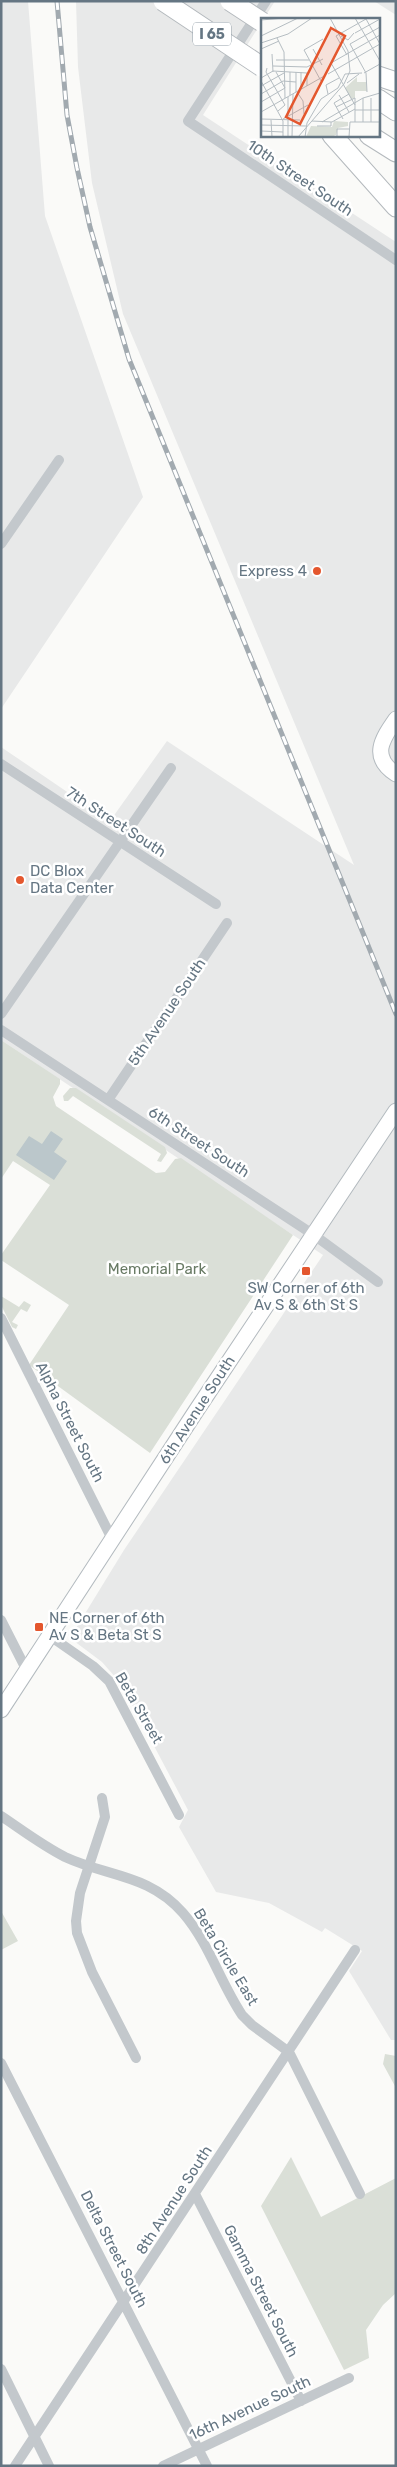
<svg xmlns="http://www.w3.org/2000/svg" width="397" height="2467" font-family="Rubik,sans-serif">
  <rect width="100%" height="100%" fill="#fafaf8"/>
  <path fill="#e8e9e9" d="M1 1H28L45 216 143 497 1 709Z
    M76 1H275L203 115 396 242V2040H391L349 1971 362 1951 325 1928 322 1932 269 1903 216 1892 179 1827 188 1810 127 1695 116 1678 102 1662 70 1638 124 1550 323 1255 1 1040V747L110 821 167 741 354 865 123 314 92 183 78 67Z
    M374 1H396V15Z"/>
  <path fill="#dadfd7" d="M1 1040 60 1079V1084L53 1097 56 1106 156 1173 165 1172 175 1159 181 1158 293 1235 150 1453 29 1365 69 1305 1 1260V1255L50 1185 13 1161 1 1179Z
    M70 1088H76L165 1147 167 1153 161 1162 157 1161 161 1154 73 1096 68 1101H64L63 1096Z
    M1 1296 19 1307 24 1301 31 1305 27 1312 21 1309 12 1322 18 1325 16 1329 12 1327 1 1305Z
    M1 1911 18 1941 1 1950Z
    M385 2054 396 2056V2088L383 2064Z
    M291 2157 321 2217 396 2178V2293L383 2305 366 2330 369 2358 344 2370 261 2206Z"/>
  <path fill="#bbc7cb" d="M51 1131 63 1139 54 1152 67 1161 54 1180 16 1155 29 1136 42 1144Z"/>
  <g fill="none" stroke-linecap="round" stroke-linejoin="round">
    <defs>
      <path id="secondary" d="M396 719C382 739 370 757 396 774
        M1 1710 196 1411 396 1111"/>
      <path id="highway" d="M378 76 396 82
        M378 99 396 111
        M332 135 396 207
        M369 135 396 152"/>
    </defs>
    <use href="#secondary" stroke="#b3babf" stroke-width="17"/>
    <use href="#highway" stroke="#b4b9bd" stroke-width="21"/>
    <path stroke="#c3c8cc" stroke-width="10" d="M266 1 188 121 396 260
      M1 544 59 460
      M1 764 216 904
      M1 1014 171 768
      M1 1030 314 1235 378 1282
      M108 1100 227 923
      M1 1318 112 1539
      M1 1620 27 1671
      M50 1636 93 1666 109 1681 179 1815
      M102 1798 105 1817 80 1893 76 1921 77 1933 92 1972 136 2058
      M1 1816C22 1830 43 1846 65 1857 108 1877 149 1874 183 1913 209 1943 220 1982 242 2015L252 2025 289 2052 360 2194
      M1 2063 207 2466
      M195 2194 301 2401
      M1 2369 49 2466
      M15 2466 355 1950
      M163 2466 349 2378"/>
    <use href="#secondary" stroke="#fff" stroke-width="15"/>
    <use href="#highway" stroke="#fff" stroke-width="19"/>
    <defs>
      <path id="rail" d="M57 1 67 115 77 168 90 227 129 359 396 1014"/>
    </defs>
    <use href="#rail" stroke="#a2aab0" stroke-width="5"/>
    <use href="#rail" stroke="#fff" stroke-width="3" stroke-dasharray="9" stroke-linecap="butt"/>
    <defs>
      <path id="highway-bridge" d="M163 1 262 67
        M230 1 262 22"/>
    </defs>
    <use href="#highway-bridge" stroke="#b4b9bd" stroke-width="21" stroke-linecap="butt"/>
    <use href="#highway-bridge" stroke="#fff" stroke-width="19"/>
  </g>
  <g fill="#e4572e" stroke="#fff" stroke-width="2">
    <circle cx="317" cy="571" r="5"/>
    <circle cx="20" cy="880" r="5"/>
    <rect x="301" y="1266" width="10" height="10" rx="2.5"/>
    <rect x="34" y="1622" width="10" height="10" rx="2.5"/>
  </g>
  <g text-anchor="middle" stroke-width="5" stroke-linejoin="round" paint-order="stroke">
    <rect fill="#fff" stroke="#939fa8" stroke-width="1" x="193" y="22.5" width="38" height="23" rx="4"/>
    <g font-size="14" font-weight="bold" fill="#657683">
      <text x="212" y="39">I 65</text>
    </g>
    <g font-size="15" fill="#657683" stroke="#fff">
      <text transform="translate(300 178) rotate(34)" y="5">10th Street South</text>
      <text transform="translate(116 822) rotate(33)" y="5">7th Street South</text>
      <text transform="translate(167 1012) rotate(-56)" y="5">5th Avenue South</text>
      <text transform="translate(199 1142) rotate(33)" y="5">6th Street South</text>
      <text transform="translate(197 1410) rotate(-57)" y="5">6th Avenue South</text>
      <text transform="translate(70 1422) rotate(63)" y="5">Alpha Street South</text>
      <text transform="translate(139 1708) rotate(60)" y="5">Beta Street</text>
      <text transform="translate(226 1957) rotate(59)" y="5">Beta Circle East</text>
      <text transform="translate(174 2200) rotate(-57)" y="5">8th Avenue South</text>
      <text transform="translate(114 2249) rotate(63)" y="5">Delta Street South</text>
      <text transform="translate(261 2291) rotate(63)" y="5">Gamma Street South</text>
      <text transform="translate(250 2408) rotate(-25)" y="5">16th Avenue South</text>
    </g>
    <g font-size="15" fill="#657683" stroke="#fff" text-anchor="start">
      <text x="307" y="576" text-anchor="end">Express 4</text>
      <text x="30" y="876">DC Blox<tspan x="30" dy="17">Data Center</tspan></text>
      <text x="306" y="1293" text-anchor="middle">SW Corner of 6th<tspan x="306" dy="17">Av S &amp; 6th St S</tspan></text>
      <text x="49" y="1623">NE Corner of 6th<tspan x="49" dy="17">Av S &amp; Beta St S</tspan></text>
    </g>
    <g font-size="15" fill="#687a64" stroke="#fff">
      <text x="157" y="1274">Memorial Park</text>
    </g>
  </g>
  <g transform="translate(261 18)">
    <rect width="119" height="119" fill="#fafaf8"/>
    <path d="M96 59V64H105L106 73H94V80L90 81 84 70ZM73 103 87 104V108L77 110 75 117 70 119H45L50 108 71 109Z" fill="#dadfd7"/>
    <path fill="none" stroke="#b5bdc2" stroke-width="1" d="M94 0 119 43M105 1 119 26M0 2 23 0M94 15 119 1M0 18 37 0M80 18 87 22 93 15M16 20 23 34 24 80M0 25 27 16 51 0M0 31 18 23M52 31 61 47M11 36 12 54M86 37 75 18 105 1M15 42H48M12 48 46 49 62 41M6 50 5 54 24 87 17 93M29 54V77M35 54V74M103 55 119 46M67 56 119 26M0 60 12 53 46 55V68M0 63 22 103V119M60 63 43 32 62 21M86 65 98 56M0 68 23 55M40 71V54M36 74 42 83 43 96M106 74 105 55 89 26 119 9M0 76 22 63 35 64M67 76 65 67 78 60M78 77 88 94M102 80V104M110 80V104M0 84 24 70 15 54M94 87 70 45 119 17M75 89 94 80V104M94 92H118M0 94 65 57M27 98V79M0 101 39 102M22 101 47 87M82 101 73 85 88 76M10 102 11 119M27 102V119M51 103 71 104 94 91M61 104 102 80 119 75M0 107 45 108M56 108H70V104M0 113 22 114M31 119 32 76M37 119 83 66 89 53 87 33 69 0M44 119 46 105 60 81 77 70 84 56 101 55M76 119V111H88M88 119 89 104H119M118 119 119 77"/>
    <path fill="#e4572e" fill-opacity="0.15" stroke="#e4572e" stroke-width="2.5" d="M70 10 84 18 39 106 25 99Z"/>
    <rect width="119" height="119" fill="none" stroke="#657683" stroke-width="2.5"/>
  </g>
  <rect width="397" height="2467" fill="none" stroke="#657683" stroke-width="5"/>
</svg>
